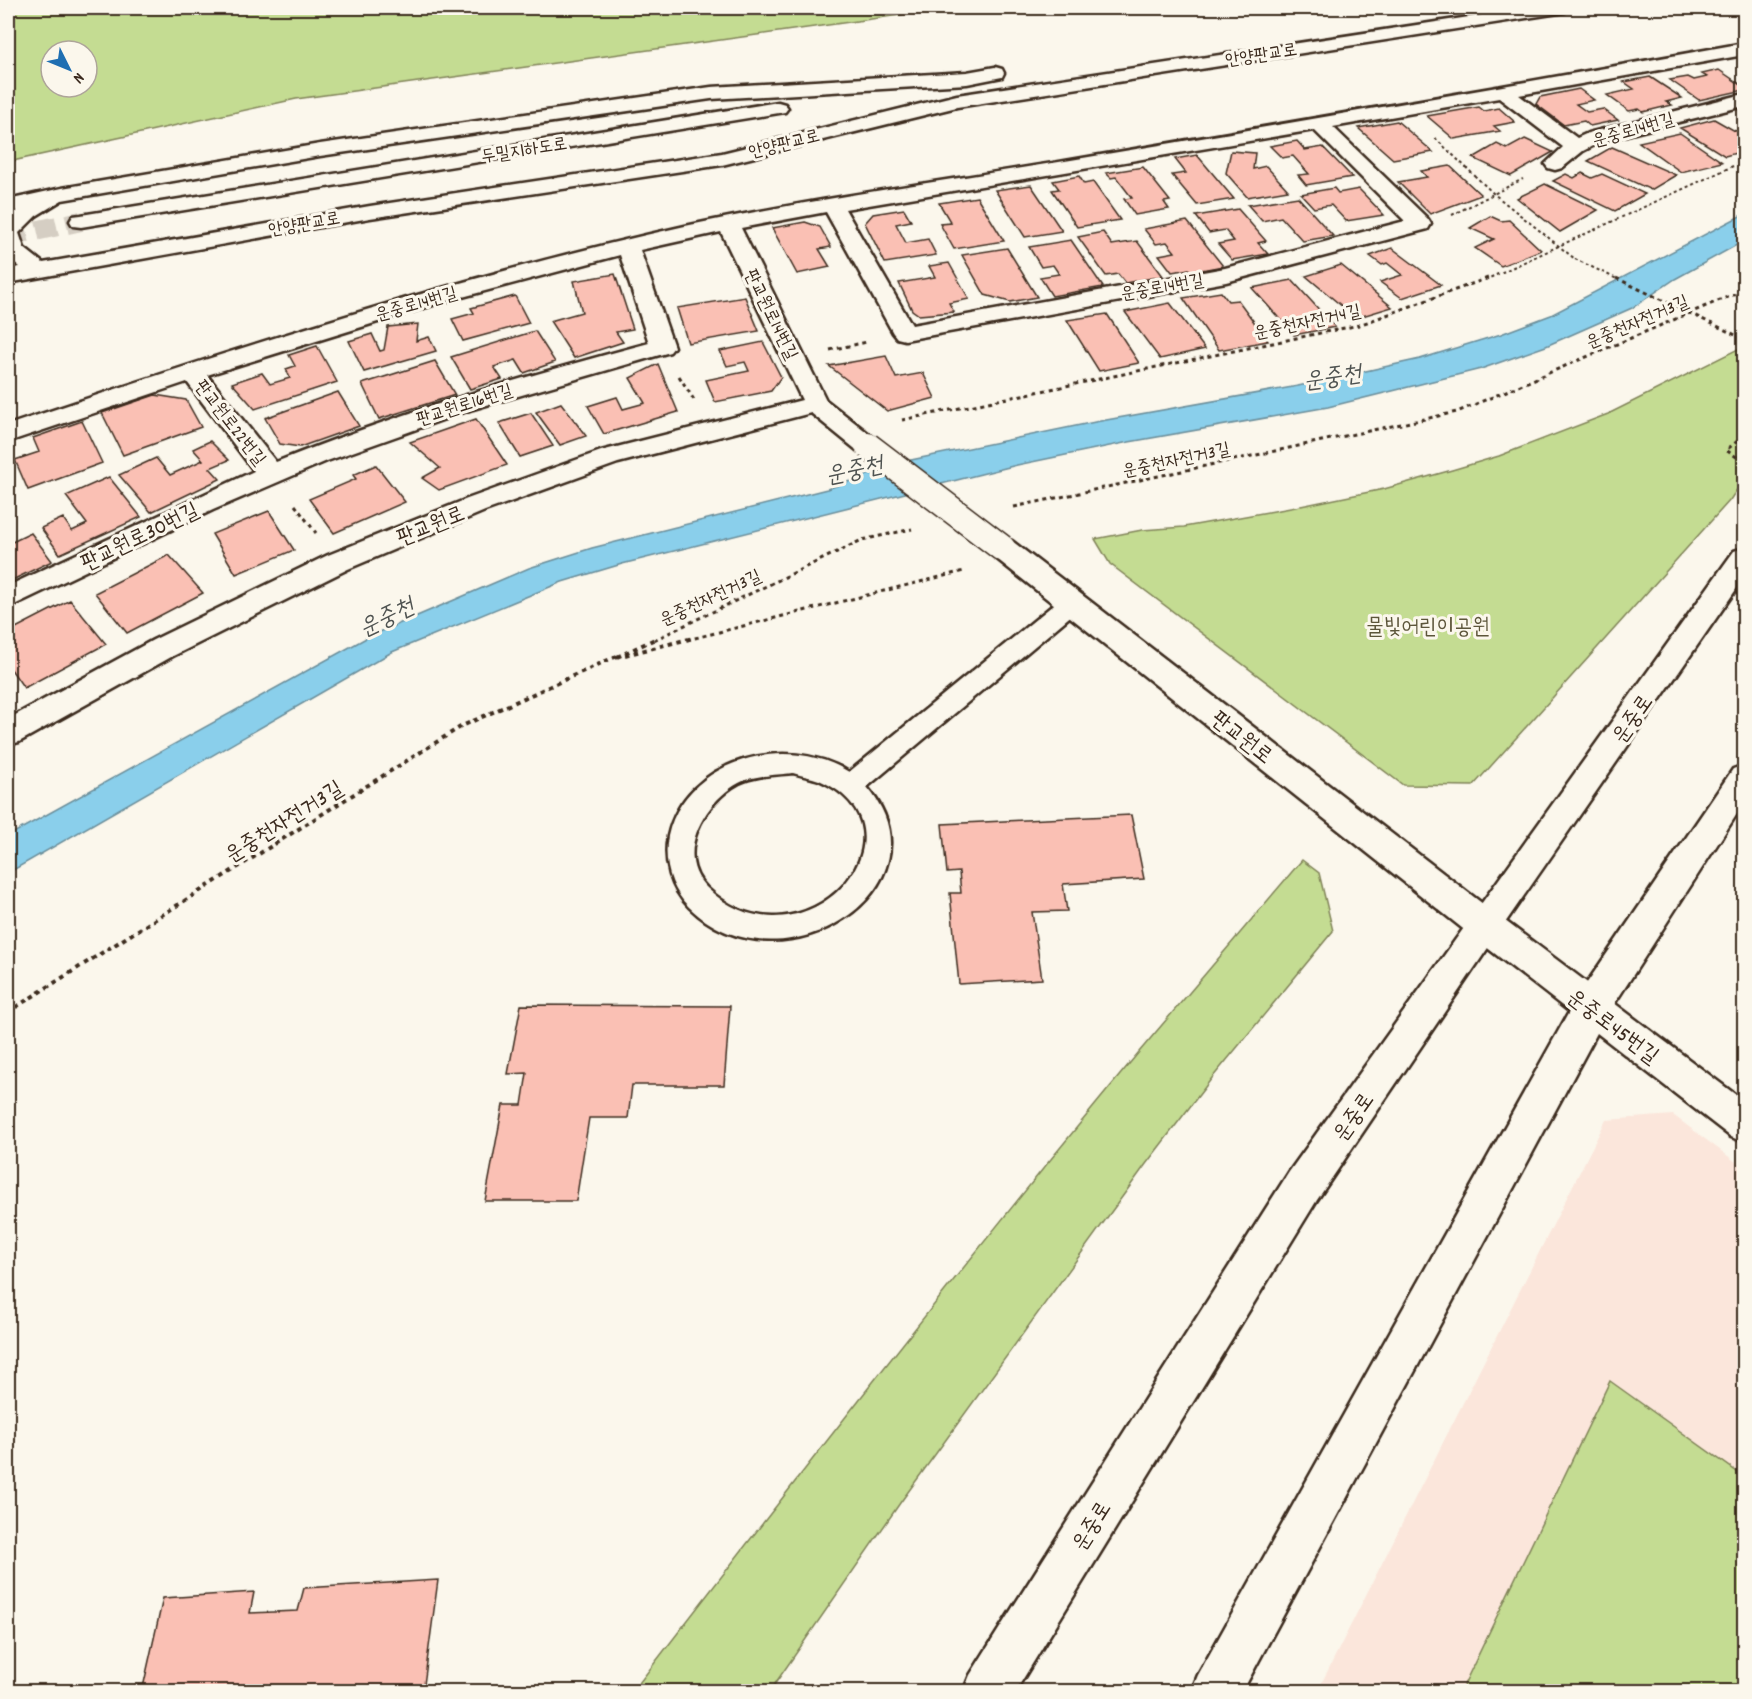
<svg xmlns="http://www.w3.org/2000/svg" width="1752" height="1699" font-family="Dekko,'Poor Story',sans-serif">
  <rect width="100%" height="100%" fill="#fbf7ec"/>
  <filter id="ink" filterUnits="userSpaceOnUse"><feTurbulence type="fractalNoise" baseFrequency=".0167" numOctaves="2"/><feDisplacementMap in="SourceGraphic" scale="12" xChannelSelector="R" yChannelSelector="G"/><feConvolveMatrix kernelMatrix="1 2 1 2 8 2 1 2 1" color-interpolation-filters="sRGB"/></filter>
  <g filter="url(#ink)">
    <path fill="#fbe6db" d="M1673 1115 1744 1168V1691L1317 1692 1606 1120Z"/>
    <path fill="#c4dc92" stroke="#808358" stroke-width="1.5" fill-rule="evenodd" d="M8 8H950L296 99 8 162ZM51 51H87V87H51Z
      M1742 347 1744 348V479L1730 500 1473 786 1403 785 1110 564 1095 539 1142 530 1184 527 1296 507 1384 489 1452 470 1499 456 1608 414Z
      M1302 860 1319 873 1333 931 1212 1078 1146 1164 900 1503 770 1691H633C799 1476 965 1261 1139 1052 1193 988 1248 924 1302 860Z
      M1610 1381 1744 1477V1691H1461Z"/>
    <path fill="#8acfeb" stroke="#6a8d99" stroke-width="1.5" d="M1744 214V241L1675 279 1632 308 1546 346 1481 369 1328 407 1129 442 1017 465 622 564 562 582 392 652 8 873V836L368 637 529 568 592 548 827 489 911 460 1095 422 1298 386 1420 359 1501 334 1551 315Z"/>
    <path fill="#fac0b4" stroke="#3b2a1e" stroke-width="1.5" d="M1719 70 1744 87V90L1699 100 1670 80 1688 77 1694 80 1707 77 1702 74Z
      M1650 77 1682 98 1666 102 1672 105 1643 112 1639 109 1629 111 1607 95 1634 89 1624 82Z
      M1579 89 1594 100 1576 104 1587 112 1603 109 1618 120 1590 126 1584 121 1564 125 1536 104 1540 97Z
      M1479 107 1484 111 1499 108 1515 122 1494 126 1500 131 1454 139 1427 116Z
      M1714 119 1735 131 1744 129V151L1725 156 1680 128Z
      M1397 121 1433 152 1393 159 1358 128Z
      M1680 133 1722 162 1681 172 1639 142Z
      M1525 139 1553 152 1511 176 1473 158 1497 144 1507 149Z
      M1297 141 1305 150 1323 147 1352 177 1306 185 1298 175 1309 174 1293 156 1282 158 1270 146Z
      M1612 147 1676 175 1651 190 1588 161Z
      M1231 151 1255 153 1253 169 1266 166 1288 190 1247 197 1226 173Z
      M1197 155 1234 199 1197 205 1172 175 1186 173 1175 159Z
      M1450 166 1481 195 1430 214 1398 182 1427 177 1421 171Z
      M1143 167 1170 201 1164 202 1169 209 1135 215 1124 199 1132 198 1116 177 1111 178 1106 173Z
      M1582 173 1592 178 1602 174 1645 194 1615 211 1553 181 1566 174 1574 178Z
      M1079 176 1084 184 1093 182 1120 220 1077 227 1052 190 1059 189 1053 181Z
      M1545 184 1598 210 1560 232 1517 198Z
      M1031 185 1062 231 1025 237 995 190Z
      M1334 188 1338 193 1359 189 1384 215 1346 221 1331 205 1314 208 1301 194Z
      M977 197 1004 241 954 249 940 224 951 223 939 203Z
      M1298 197 1333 236 1303 241 1281 217 1262 221 1248 205Z
      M904 209 911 221 896 224 906 243 928 239 936 255 885 263 865 223 873 214Z
      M1238 209 1266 241 1258 243 1268 254 1232 260 1218 244 1234 241 1225 230 1209 233 1196 216Z
      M1490 216 1501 221 1509 220 1541 250 1501 266 1475 248 1494 239 1470 228Z
      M1187 221 1223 266 1191 272 1189 269 1172 272 1159 255 1175 252 1167 242 1156 244 1144 229Z
      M805 222 820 227 831 247 819 249 830 267 797 274 772 228Z
      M1103 232 1112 245 1137 241 1163 276 1125 283 1118 274 1106 276 1078 237Z
      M1071 240 1103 287 1052 296 1040 277 1059 274 1053 265 1041 267 1029 247Z
      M1007 248 1037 297 1010 302 985 295 962 255Z
      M1392 248 1441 285 1402 298 1380 282 1402 275 1387 263 1382 265 1370 256Z
      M949 263 969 299 949 303 954 312 919 315 912 310 899 283 935 277 929 266Z
      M1341 265 1392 307 1356 318 1306 276Z
      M615 274 633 329 616 332 623 342 574 358 550 321 582 312 574 281Z
      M1292 280 1335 327 1294 335 1252 288Z
      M1221 292 1228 301 1238 300 1268 341 1219 350 1183 298Z
      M515 296 529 323 463 341 452 319 474 313 471 308Z
      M745 297 759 331 688 343 677 308Z
      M1170 303 1205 349 1160 359 1125 312Z
      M1107 314 1139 363 1099 371 1067 320Z
      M418 324 416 341 429 337 436 351 364 372 349 341 372 334 380 351 384 350 388 327Z
      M535 331 555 362 524 373 516 360 494 367 502 379 470 389 451 357Z
      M763 342 781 377 771 391 715 402 706 380 749 371 745 362 727 366 720 351Z
      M317 346 337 382 255 409 232 383 262 373 270 384 290 378 286 369 295 366 289 355Z
      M886 356 896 378 923 373 935 398 887 411 829 366Z
      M435 361 455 395 379 419 362 384Z
      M658 364 678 412 604 434 588 406 617 397 623 409 645 403 630 378Z
      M338 392 359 426 300 447 280 444 265 418Z
      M155 395 186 400 201 427 123 455 102 413Z
      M561 403 586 436 560 445 536 412Z
      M531 413 553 446 520 457 499 423Z
      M476 419 507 465 439 490 422 478 440 468 410 442Z
      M82 421 102 463 28 490 15 460 39 452 33 438Z
      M210 441 229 460 210 468 220 479 151 512 119 475 156 458 170 475 203 460 193 449Z
      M376 465 405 502 334 533 309 499 356 479 353 475Z
      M109 477 141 517 60 554 41 528 63 518 72 531 87 524 66 496Z
      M269 511 294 550 236 574 212 534Z
      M31 533 52 561 8 582V544Z
      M169 555 203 593 127 633 95 593Z
      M70 600 106 644 24 688 8 665V632Z
      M1131 815 1144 879 1063 884 1067 911 1032 912 1042 979 959 984 950 893H961L959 872 947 873 942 824Z
      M521 1005 730 1006 724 1085H632L628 1118H589L576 1201H485L503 1105H522L527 1073 508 1074Z
      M438 1580 423 1692H142L163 1598 254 1592 250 1613 298 1611 304 1588Z"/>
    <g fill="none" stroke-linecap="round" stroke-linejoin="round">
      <path stroke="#d5cec3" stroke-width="20" stroke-dasharray="20 10" stroke-linecap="butt" d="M8 237 81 221"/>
      <defs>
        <path id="lane" d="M1072 594 1080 596 1084 602 1080 608 867 787C952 886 781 998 689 907 671 889 663 862 668 836 685 759 787 733 849 772L1064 596ZM793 773C802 776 811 777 819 780 934 831 802 979 707 888 673 855 705 801 739 783 755 775 776 775 793 773Z"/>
        <path id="street" d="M1744 43V55L1519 95 1577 138 1588 133 1744 94V106L1602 141 1583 151 1562 168 1555 170 1548 168 1545 164 1563 147 1499 98 1333 127 1428 219 1431 224 1428 229 1226 282 905 340 897 338 893 333 826 212 741 228 826 400 877 440 881 446 877 452 868 454 859 452 811 413 618 463 485 511 348 569 173 656 19 742 8 745V719L153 640 328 555 467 499 601 451 802 400 721 232 640 250 674 347 670 352 473 409 327 461 213 510 8 608V586L254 471 187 382 8 442V425C230 350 454 278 685 226 811 199 938 182 1065 161 1291 123 1518 84 1744 43ZM1314 130 1405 221 1225 268 912 325 845 209ZM620 255 649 343C523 377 397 413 276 462L207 375 436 304Z
          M1002 538 1012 541 1496 914 1744 1101V1142L1731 1137 1472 936 992 555 988 548 992 541Z"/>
        <path id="secondary" d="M1744 548V578L1496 936 1317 1200 1015 1692H963L970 1675 1289 1172 1734 551Z
          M1744 765V803L1604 1020 1242 1692H1191L1198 1675 1578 996 1733 769Z"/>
        <path id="primary" d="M1528 8H1568L1565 12 1559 13 957 107 722 165 370 218 8 283V269L20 267 8 257V220L17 210 8 212V200L62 188 320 144 711 87 967 72 995 67 1002 69 1004 73 1002 77 967 84 711 99 320 156 62 200 36 216 19 233 24 248 43 263 370 206 722 153 957 95Z
          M778 102 785 104 788 108 785 112 81 227 73 226 70 221 73 216 81 215Z"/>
      </defs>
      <use href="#lane" stroke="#3b2a1e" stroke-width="5"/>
      <use href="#street" stroke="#3b2a1e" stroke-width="5"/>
      <use href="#secondary" stroke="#3b2a1e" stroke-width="5"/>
      <use href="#primary" stroke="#3b2a1e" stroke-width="5"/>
      <path stroke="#3b2a1e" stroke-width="2" stroke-dasharray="3 3" stroke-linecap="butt" d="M1435 138 1494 194 1575 259
        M1452 215 1523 179
        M1485 280 1744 161"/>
      <path stroke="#3b2a1e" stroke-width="3" stroke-dasharray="4 4" stroke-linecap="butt" d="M830 350 867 342
        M679 376 694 400
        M902 420 1359 325 1488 278
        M1744 436 1726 450 1738 458 1744 453
        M295 505 316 533
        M1014 507 1457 412 1732 295 1744 294
        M654 640 862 540 912 529
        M687 640 964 571"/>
      <path stroke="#3b2a1e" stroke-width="4" stroke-dasharray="4.5 4.5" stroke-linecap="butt" d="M625 655 693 638
        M617 657 657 638
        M8 1012 462 726 617 656"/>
      <use href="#lane" fill="#fbf7ec" fill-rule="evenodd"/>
      <use href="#street" fill="#fbf7ec" fill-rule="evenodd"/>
      <use href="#secondary" fill="#fbf7ec" fill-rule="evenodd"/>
      <use href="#primary" fill="#fbf7ec" fill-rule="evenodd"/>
      <defs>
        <path id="street-bridge" d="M868 446 1002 548"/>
      </defs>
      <use href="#street-bridge" stroke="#3b2a1e" stroke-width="29" stroke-linecap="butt"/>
      <path stroke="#3b2a1e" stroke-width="2" stroke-dasharray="3 3" stroke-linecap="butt" d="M1575 259 1619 280"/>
      <path stroke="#3b2a1e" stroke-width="3" stroke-dasharray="4 4" stroke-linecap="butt" d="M1616 278 1744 339"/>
      <use href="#street-bridge" stroke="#fbf7ec" stroke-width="26"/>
    </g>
  </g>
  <g text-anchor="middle" stroke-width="6" stroke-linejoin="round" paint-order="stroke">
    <g font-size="18" fill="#3b2a1e" stroke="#fbf7ec">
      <text transform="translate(1261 54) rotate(-9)" y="6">안양판교로</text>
      <text transform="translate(1633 129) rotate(-16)" y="6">운중로14번길</text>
      <text transform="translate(784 143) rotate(-14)" y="6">안양판교로</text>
      <text transform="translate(524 149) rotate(-9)" y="6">두밀지하도로</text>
      <text transform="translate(304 223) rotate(-10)" y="6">안양판교로</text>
      <text transform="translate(1162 286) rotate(-10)" y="6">운중로14번길</text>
      <text transform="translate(416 303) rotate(-16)" y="6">운중로14번길</text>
      <text transform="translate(772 314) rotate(64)" y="6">판교원로14번길</text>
      <text transform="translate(1307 321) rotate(-12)" y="6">운중천자전거4길</text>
      <text transform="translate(1637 321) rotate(-23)" y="6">운중천자전거3길</text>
      <text transform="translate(464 404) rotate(-18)" y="6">판교원로16번길</text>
      <text transform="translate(231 422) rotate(52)" y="6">판교원로22번길</text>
      <text transform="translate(1176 459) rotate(-12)" y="6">운중천자전거3길</text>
      <text transform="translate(710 597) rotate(-25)" y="6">운중천자전거3길</text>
    </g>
    <g font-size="22" fill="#3b2a1e" stroke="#fbf7ec">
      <text transform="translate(430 524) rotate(-22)" y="8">판교원로</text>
      <text transform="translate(139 535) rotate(-26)" y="8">판교원로30번길</text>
      <text transform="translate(1631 718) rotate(-55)" y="8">운중로</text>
      <text transform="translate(1243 736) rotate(38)" y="8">판교원로</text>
      <text transform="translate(283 820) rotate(-32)" y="8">운중천자전거3길</text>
      <text transform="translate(1614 1025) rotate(37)" y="8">운중로45번길</text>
      <text transform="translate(1352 1116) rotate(-55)" y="8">운중로</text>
      <text transform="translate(1090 1525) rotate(-58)" y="8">운중로</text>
    </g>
    <g font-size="22" fill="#5d563b" stroke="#fbf7ec">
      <text x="1428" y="633">물빛어린이공원</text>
    </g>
    <g font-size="24" font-style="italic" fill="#4f5351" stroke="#fbf7ec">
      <text transform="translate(1332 376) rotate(-8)" y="8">운중천</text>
      <text transform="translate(854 469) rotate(-12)" y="8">운중천</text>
      <text transform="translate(386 616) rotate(-26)" y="8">운중천</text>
    </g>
  </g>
  <rect width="1752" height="1699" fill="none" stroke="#fbf7ec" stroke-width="30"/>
  <rect x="15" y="15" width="1722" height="1669" fill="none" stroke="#3b2a1e" stroke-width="2" filter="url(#ink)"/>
  <g transform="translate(69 69) rotate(133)"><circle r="28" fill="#fbf7ec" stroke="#aea59a" stroke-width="1.5"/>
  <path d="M0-4.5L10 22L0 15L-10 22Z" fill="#1f6fb2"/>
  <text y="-9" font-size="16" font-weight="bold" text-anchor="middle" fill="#3b2a1e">N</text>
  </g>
</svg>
